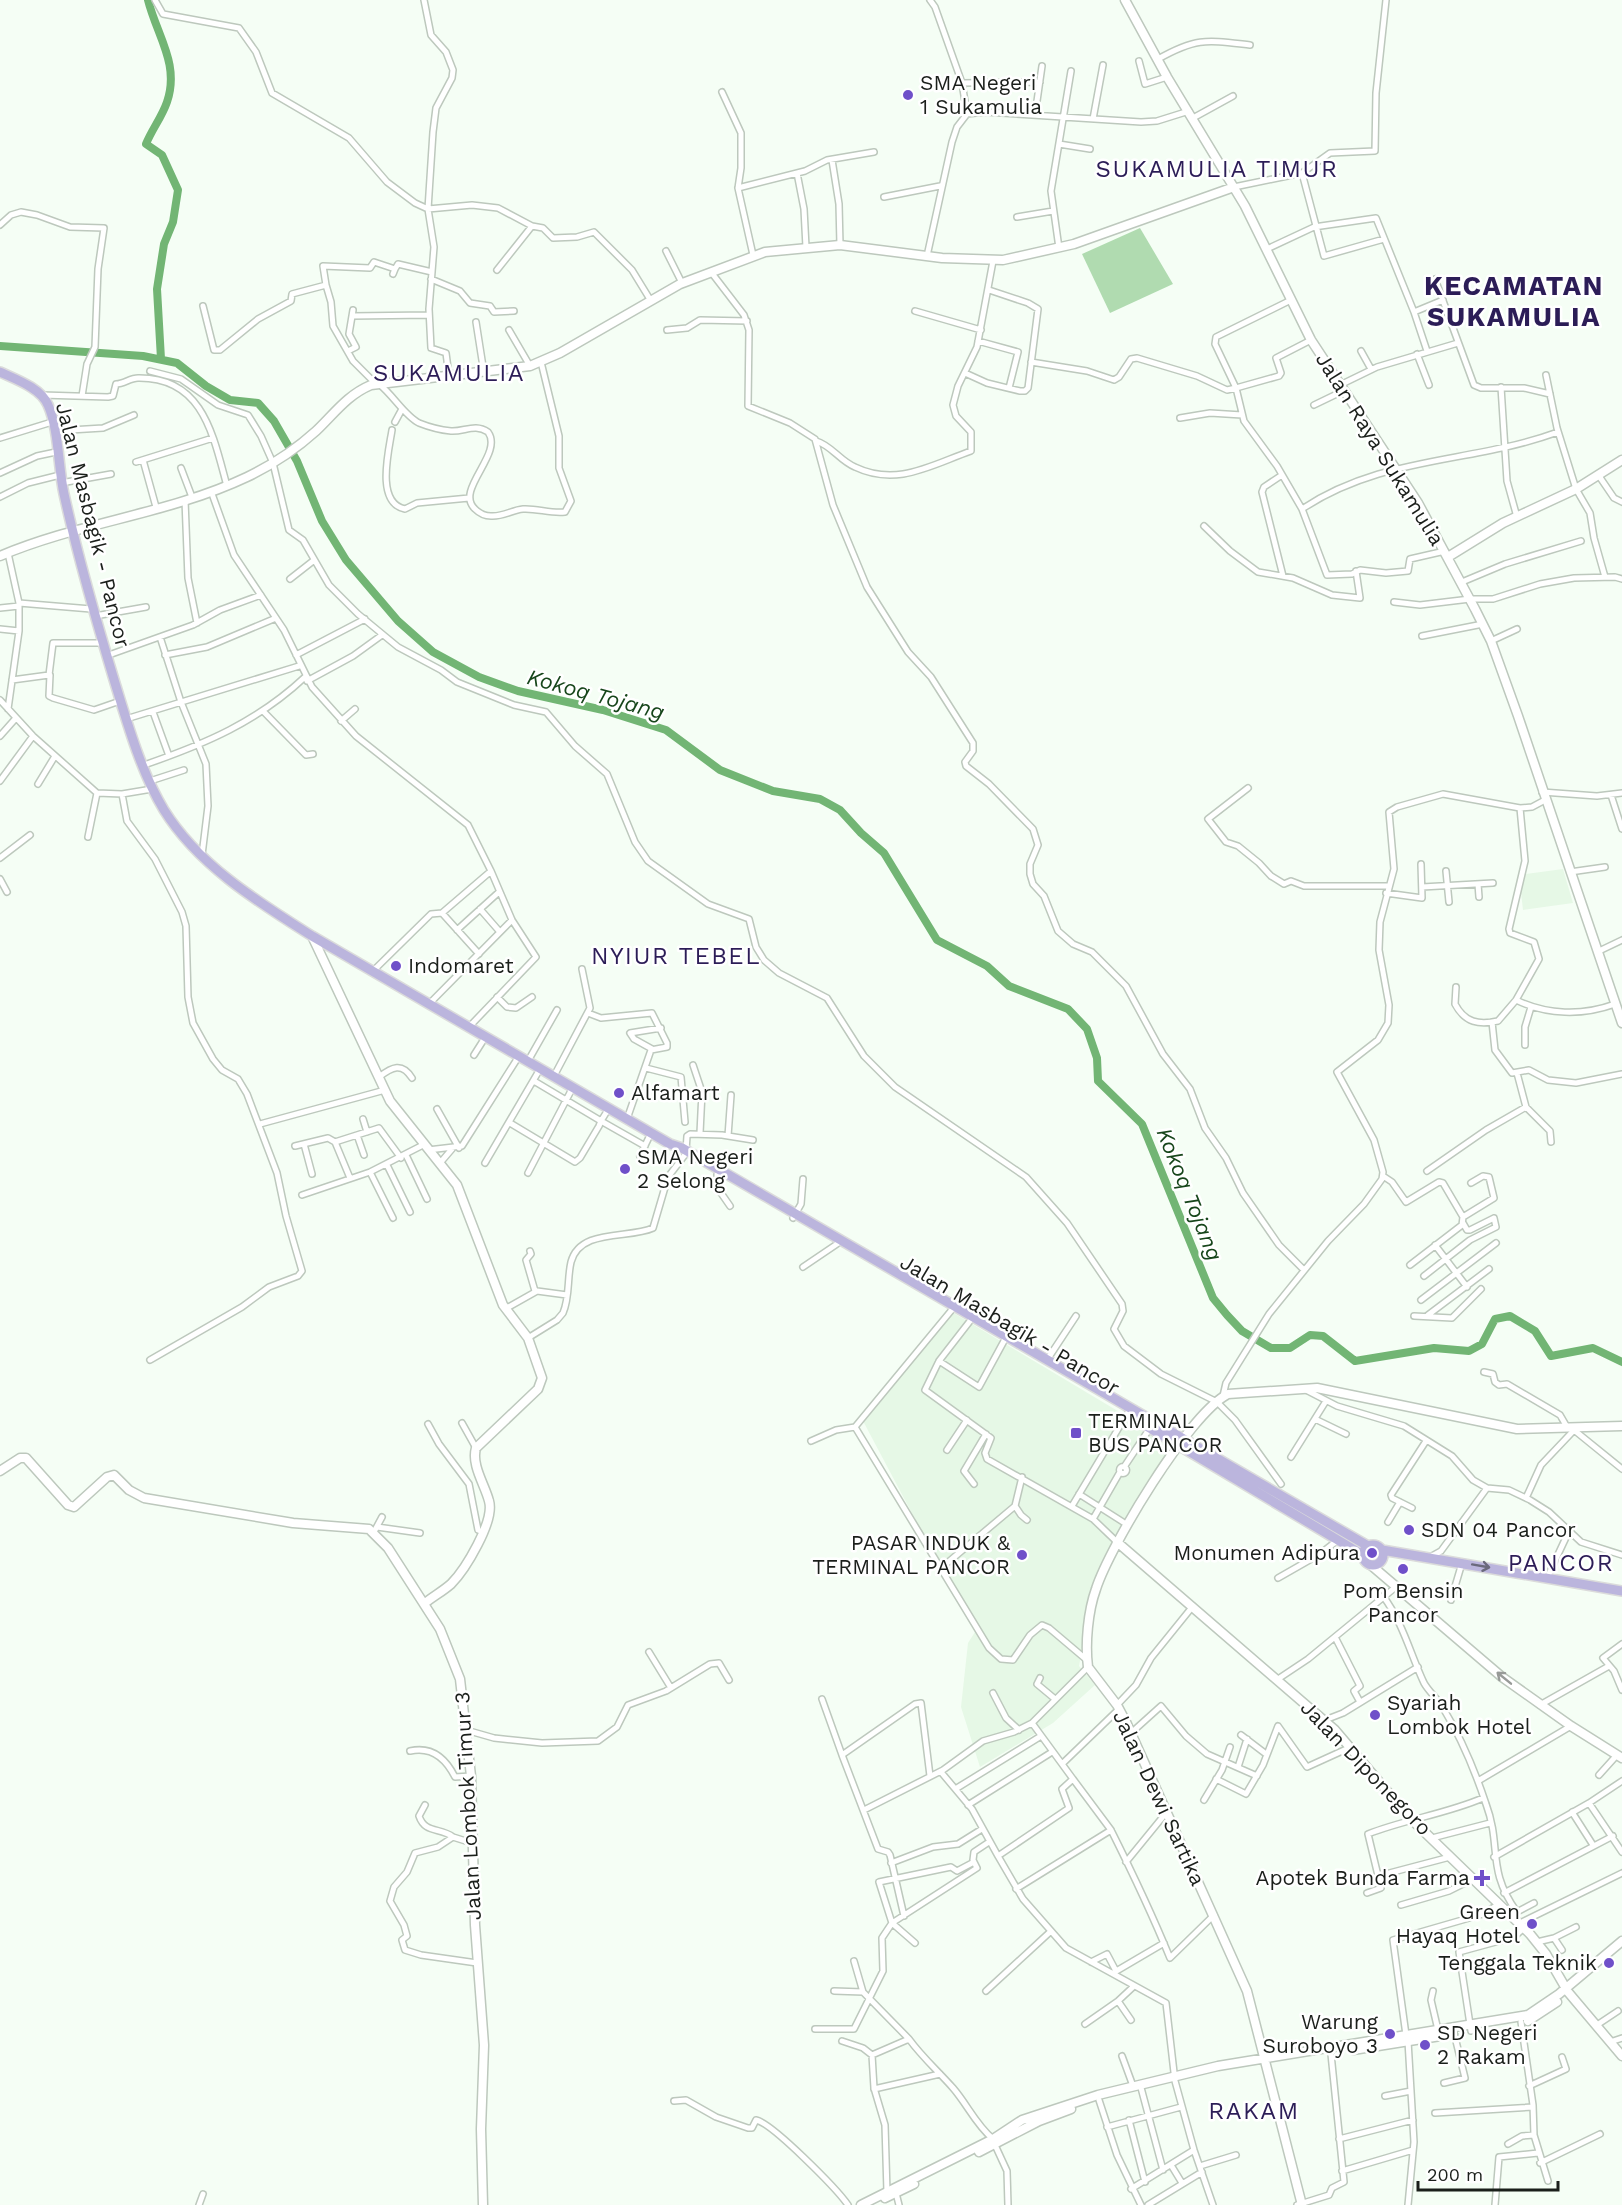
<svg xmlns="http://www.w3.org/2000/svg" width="1622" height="2205" font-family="'Work Sans',sans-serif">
  <rect width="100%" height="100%" fill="#f5fef5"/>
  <path fill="#e6f8e6" d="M1563 869 1573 903 1523 910 1519 875Z
    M952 1312 1173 1444 1125 1523 1093 1588 1079 1666 1095 1685 1053 1723 980 1767 961 1707 968 1643 975 1632 863 1421Z"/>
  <path fill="#b0dbb0" d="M1140 228 1173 284 1110 313 1082 254Z"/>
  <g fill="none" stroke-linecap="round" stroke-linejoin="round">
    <path stroke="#72b574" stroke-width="8" d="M148 0C157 36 180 64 167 102 162 117 152 129 146 144L162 155 178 190 173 222 164 244 157 289 161 359
      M0 346 143 356 177 363 206 386 230 400 258 403 274 421 297 461 322 521 346 560 398 621 433 652 479 677 518 691 603 710 666 730 720 770 773 791 820 799 840 810 861 833 884 853 937 940 987 966 1009 986 1068 1009 1087 1029 1097 1058 1098 1081 1142 1124 1213 1298 1227 1315 1242 1331 1271 1348H1290L1310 1335 1323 1336 1355 1361 1434 1348 1469 1351 1482 1344 1495 1319 1510 1316 1535 1331 1551 1356 1593 1348 1622 1362"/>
    <defs>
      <path id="street" d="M155 0 163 14 239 28 256 52 272 93 349 138 387 182 415 203 428 209 472 205 498 208 532 226 543 228 553 238 577 237 594 232 632 270 651 301
        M424 0 431 35 446 52 453 70 452 78 436 108 433 132 428 209 434 247 429 309 431 348 446 353 449 376
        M930 0 935 7 962 83 967 114 985 112 1141 122 1157 121 1189 111
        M1158 59C1197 37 1207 40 1250 45
        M1139 61 1145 84 1167 77
        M962 83 1040 82
        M722 92 741 133V168L738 188 753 255
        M1035 115 1042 66
        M1193 118 1233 96
        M1093 119 1103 65
        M1059 144 1090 149
        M832 160 839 204 840 245
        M797 173 804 209 806 247
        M1302 173 1324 256 1384 239
        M1234 187 1302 173 1330 153 1375 151 1376 93 1386 0
        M738 188 805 171 827 160 874 152
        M884 197 940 186
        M1017 217 1053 211
        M0 225 11 215 21 212 37 215 70 227 104 228 98 269 95 347 87 364 82 396
        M1059 248 1051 191 1071 71
        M1267 249 1314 227 1376 218 1414 312 1443 300
        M666 251 682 283
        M927 256 952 142 957 127 967 114
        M395 269 398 264 432 272
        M497 270 532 226
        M711 272 744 315 749 330 748 406 790 423 815 439 833 505 867 587 908 652 931 677 973 743V751L965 762 966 766 989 784 1033 829 1038 845 1030 864V874L1033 884 1044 896 1058 931 1073 944 1092 952 1126 986 1163 1054 1190 1089 1205 1128 1226 1158 1243 1193 1279 1245 1304 1270
        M431 279 460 291 470 303 490 306 494 312 514 311
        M1435 279 1474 385 1481 388H1524L1550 394
        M326 285 331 302 333 326 353 361 375 383
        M1291 300 1216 337 1215 344 1236 388 1279 376 1281 373 1276 358 1311 340
        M203 306 214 350H220L258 319 291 301 292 294 326 285 323 266 370 268 374 262 395 269 393 274
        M353 310 352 316 429 315
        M915 311 981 330
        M1414 312 1427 351
        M476 322 484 373
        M509 330 530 366
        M667 330 687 328 700 320 747 321
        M978 341 1018 352 1009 388
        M348 351 356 347 349 334 352 316
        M1361 351 1371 369
        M1417 354 1429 385
        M1031 362 1087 371 1114 380 1119 377 1131 359 1137 358 1197 376 1227 390 1236 388 1244 421 1277 466 1302 509C1384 455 1470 464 1558 432
        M150 371 181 379 218 405 248 415 261 436 273 463 289 530 303 540 329 585 358 614 398 647 441 670 457 682 514 705 546 712 575 746 607 774 635 842 648 861 708 904 749 919 756 947 764 960 779 973 827 998 864 1056 895 1087 1026 1177 1067 1223 1122 1304 1123 1311 1114 1329 1124 1346 1161 1374 1217 1402 1235 1420 1281 1484
        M965 373 987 383 1020 391H1025L1028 388 1038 309 1028 303 989 290
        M1546 375 1557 428 1576 489 1590 513 1594 538 1605 577
        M379 384C393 395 405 416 419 423 429 427 441 430 451 431 464 432 475 423 488 432 504 454 454 490 475 509 479 513 485 516 491 516 503 517 512 510 523 509 537 508 551 514 565 512L571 501 559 468V436L541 362
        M1340 385 1377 367 1458 343
        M1501 387 1507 481 1517 517
        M42 395 108 397 113 396 116 384C124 384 130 378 138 378 203 377 213 435 227 486
        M1314 405 1343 391
        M1180 418 1210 413 1242 415
        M395 422 402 409
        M392 430C389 450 375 503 405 509L417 503 469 498
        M54 431 103 428 134 415
        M0 438 52 422
        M816 441C831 445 840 461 855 467 897 487 931 465 971 451V432L956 416 953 405 958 386 977 347 993 261
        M143 460 156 507
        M136 462 213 438
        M181 468 192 497
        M0 473 37 456 56 452
        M1282 475 1264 487 1262 492 1283 576
        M1599 476 1614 498 1622 502
        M61 483 111 474
        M211 491 234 555 284 630 312 687 356 736 468 825 491 871
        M0 497 28 483 60 475
        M185 500 188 578 197 623
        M1302 509 1327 575 1352 574 1360 570 1386 573 1408 571 1410 559 1445 551
        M1204 526 1230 551 1258 572 1293 578 1332 595 1360 598 1356 571
        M8 553 19 603V631L8 709
        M290 579 313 561
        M1462 582 1505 564 1581 541
        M1394 602 1420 605 1470 599H1493L1540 584 1574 578 1615 577 1622 579
        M19 603 91 609
        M0 608 19 606
        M95 616 146 607
        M0 629 19 631
        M1422 636 1483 624
        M160 637 181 702 206 764 208 806 202 855
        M1491 641 1517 629
        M165 655 207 647 276 618
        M296 655 365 619
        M106 656 193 625 220 610 261 595
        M50 675 49 696 53 698 94 710 120 701
        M12 680 49 675 53 643H102
        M307 681 353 656 382 635
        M0 700 33 736 97 793 122 794 152 789
        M263 711 306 755 313 754
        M153 712 169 756
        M126 719 299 666
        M341 721 355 709
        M0 736 16 718
        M144 765C205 744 257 722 305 677
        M0 781 33 736
        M150 781 184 770
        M38 784 55 756
        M1248 788 1208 819 1226 842 1238 846 1259 863 1271 876 1284 884 1291 881 1304 886H1388
        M1542 792 1597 796 1622 793
        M122 794 127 821 155 859 182 912 186 926 188 997 193 1023 213 1059 222 1070 238 1079 247 1094 277 1173 286 1216 302 1271 298 1276 269 1287 242 1307 150 1360
        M1611 795 1622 829
        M88 837 97 793
        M0 858 30 835
        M1446 871 1449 902
        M1570 872 1605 867
        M0 879 7 892
        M1478 884 1479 897
        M1422 887 1493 883
        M1386 893 1422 898 1421 864
        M480 909 500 932
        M442 913 479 954
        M457 930 499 892
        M1597 952 1622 940
        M373 971 431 914 442 913 491 871 512 920 536 957 469 1027
        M1456 987 1455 1004C1465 1023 1479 1025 1498 1021L1516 1000 1539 959 1534 942 1510 933 1509 929 1525 861 1520 808
        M497 997 507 1007 516 1008 532 997
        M1516 1000C1547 1015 1582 1016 1615 1004
        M429 1004 512 920
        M588 1013 601 1018 652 1013 667 1043V1047L651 1050 627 1119
        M1492 1022 1495 1050 1512 1073 1529 1070 1548 1080 1576 1083 1622 1074
        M1525 1045V1027L1531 1007
        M652 1049 634 1039 630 1033 661 1028
        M474 1055 486 1036
        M528 1061 557 1010
        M693 1065 702 1092 700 1133
        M646 1068 681 1077 685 1122
        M1517 1073 1526 1107 1550 1131 1551 1142
        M554 1076 590 1008 582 969
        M379 1077C392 1067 402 1062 412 1078
        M609 1108 601 1121 645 1146
        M437 1109 459 1148
        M363 1119 367 1132
        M510 1123 575 1162 580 1158 599 1126 601 1121 534 1081
        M260 1124 385 1090
        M357 1135 364 1155
        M728 1136 731 1095
        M304 1144 312 1174
        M295 1146 328 1138 335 1142
        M428 1150 462 1146 519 1056
        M686 1151 687 1136 690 1134 722 1135 753 1140
        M406 1155 427 1199
        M640 1156 651 1133
        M440 1163 452 1149
        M485 1163 540 1069
        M387 1165 410 1212
        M1427 1171 1486 1130 1526 1107
        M370 1172 393 1218
        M528 1173 573 1087
        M717 1175 721 1193 730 1206
        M1383 1176 1392 1182 1406 1202 1439 1182 1443 1183 1463 1217 1462 1225 1410 1265
        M350 1178 335 1142 379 1128 401 1158
        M302 1195 370 1172 423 1145
        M1463 1217 1494 1198 1489 1177 1483 1176 1471 1183
        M793 1218 801 1204 803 1179
        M1435 1245 1467 1287
        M530 1251 531 1254 526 1260 535 1291
        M803 1267 837 1244
        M1424 1276 1470 1240 1496 1227 1494 1218 1470 1230H1467L1463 1223
        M1421 1300 1496 1243
        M505 1309 537 1291 567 1295
        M1428 1315 1489 1269
        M1414 1316 1452 1318 1481 1289
        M970 1321 939 1361 925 1390 991 1438 985 1453 987 1459 1093 1519
        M528 1338 557 1320 563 1313C570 1297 567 1279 571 1262 580 1228 629 1239 653 1228L668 1177 684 1156
        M1047 1360 1076 1316
        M939 1361 979 1387 1004 1341
        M1484 1372 1493 1374 1495 1382 1499 1385 1507 1384 1560 1415 1567 1427
        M1306 1390 1337 1406 1404 1426 1452 1456 1473 1480 1487 1488 1509 1490 1530 1500 1549 1512 1581 1542 1622 1555
        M1223 1396 1226 1383 1269 1314 1328 1241 1364 1204 1382 1179 1383 1172 1374 1140 1337 1072 1378 1040 1388 1023 1389 1005 1379 950 1380 922 1394 869 1389 812 1397 807 1443 794 1520 808 1532 807 1545 800
        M1315 1419 1346 1434
        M462 1423 476 1448
        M428 1424 439 1444 469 1484 478 1530 483 1532
        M855 1427 989 1648 1001 1659 1013 1660 1030 1635 1042 1625 1049 1628 1088 1661
        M855 1427 955 1306
        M1574 1430 1622 1469
        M811 1441 836 1430 855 1427
        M947 1450 967 1420
        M1291 1457 1326 1401
        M1119.5 1470a3.5 3.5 0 1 1 7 0a3.5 3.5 0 1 1-7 0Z
        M1124 1467 1150 1428
        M974 1484 964 1471 986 1434
        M1079 1494 1123 1522
        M1526 1498 1541 1465 1577 1427
        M1015 1506 1022 1477
        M1072 1506 1127 1414
        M1412 1508 1392 1498 1391 1495 1426 1441
        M1388 1522 1400 1502
        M377 1527 420 1533
        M375 1530 382 1517
        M1117 1542 1093 1519 1120 1472
        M1432 1556 1441 1551 1487 1488
        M940 1569 1015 1506 1021 1515 1027 1520
        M1278 1578 1320 1554 1338 1540
        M1547 1578 1569 1531
        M1383 1596C1403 1623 1410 1653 1424 1683 1429 1692 1438 1699 1443 1708 1462 1739 1475 1771 1486 1804 1502 1847 1486 1869 1517 1912
        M1451 1600 1462 1563
        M1335 1637 1360 1686 1354 1691 1360 1702
        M1622 1644 1603 1658 1614 1671 1622 1690
        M649 1652 671 1688
        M1040 1678 1037 1684 1055 1699
        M1278 1679 1308 1659 1397 1586
        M993 1693 1006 1718 1019 1730
        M822 1699 842 1755 915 1704 921 1703 930 1776
        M1117 1705 1136 1685 1151 1658 1193 1606
        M1540 1705 1609 1666
        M1119 1709 1062 1764 1073 1779 1062 1789 1069 1808 998 1856 1023 1899 1066 1948 1166 2003 1175 2081 1194 2150 1213 2205
        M1325 1720 1343 1713 1418 1667
        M466 1730 494 1738 542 1743 598 1741 617 1727 628 1705 666 1691 710 1664 719 1663 729 1680
        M1131 1733 1161 1706 1186 1736 1207 1754 1257 1776
        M1241 1735 1266 1754
        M410 1751C432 1746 446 1759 455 1777L471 1776
        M842 1755 878 1849 888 1852 890 1855 904 1916
        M1062 1764 1032 1723 1088 1667
        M1238 1767 1247 1739
        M941 1772 972 1809 998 1856
        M1599 1775 1617 1755
        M1073 1779 1111 1830
        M1216 1779 1246 1794 1263 1765 1278 1726 1307 1767 1351 1747
        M1478 1781 1571 1726
        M957 1788 1041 1736
        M1204 1800 1222 1770 1230 1747
        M1589 1803 1622 1852
        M425 1805 419 1816C425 1834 440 1827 453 1837
        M968 1805 1052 1752
        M864 1810 943 1770 983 1741 1014 1732 1032 1723
        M1572 1812 1593 1845
        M1432 1838 1490 1823
        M472 1843 453 1837 438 1847 415 1853 407 1872 394 1887 390 1901 404 1925 407 1936 402 1940 405 1950 421 1955 477 1963
        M1494 1857 1589 1803 1622 1781
        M1126 1862 1166 1813
        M891 1863 933 1847 958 1844 982 1829
        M1378 1876 1450 1857
        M1016 1889 1111 1830C1132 1872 1152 1914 1170 1958L1214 1915
        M1367 1893 1381 1888 1368 1834C1406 1819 1446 1814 1483 1798
        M1504 1893 1613 1836
        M1401 1905 1449 1891 1473 1879
        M1515 1913 1534 1903
        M1520 1923 1622 1873
        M1554 1938 1562 1950
        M1537 1942 1554 1938 1576 1927
        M915 1943 892 1923 977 1868 973 1860 974 1852 989 1842
        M854 1961 863 1992
        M1091 1962 1107 1954 1116 1971
        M1113 1973 1164 1943
        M834 1991 863 1992 909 2039
        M986 1991 1050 1932
        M1433 1991 1431 2000 1438 2030
        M1118 2001 1131 2020
        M1521 2022 1533 2105 1534 2135 1548 2181
        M1085 2024 1118 2001 1133 1987
        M1597 2025 1618 2011
        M815 2029H854L883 1971 882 1938 892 1923 879 1882 951 1867 957 1871 974 1862
        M1471 2031 1459 1952 1514 1937 1524 1928
        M1406 2035 1393 1940 1483 1914 1499 1904
        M842 2041 863 2048 872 2055 874 2088 885 2125 887 2192
        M1610 2042 1622 2038
        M872 2055 909 2039C922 2057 938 2071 953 2088 967 2104 976 2125 993 2139
        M1122 2056 1133 2086
        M1444 2083 1465 2078 1454 2033
        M1140 2084 1163 2170
        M1529 2086 1566 2069 1562 2057
        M874 2089 940 2074
        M1385 2096 1411 2091
        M1099 2100 1117 2155 1141 2205
        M674 2101 686 2100 716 2117 748 2128H752L756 2120C772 2123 837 2189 848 2205
        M1435 2113 1533 2107
        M1129 2120 1145 2182
        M1107 2127 1181 2107
        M1339 2139 1413 2120
        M1508 2144 1522 2136 1534 2135
        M995 2145 1007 2171 1008 2205
        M1540 2163 1600 2134
        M1171 2165 1182 2183
        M1200 2166 1236 2155
        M1342 2171 1413 2150
        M1131 2189 1194 2150
        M896 2193 899 2205
        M199 2205 203 2194
        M1148 2205 1202 2172
        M1297 2205 1329 2195 1332 2188 1344 2182 1331 2054
        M1408 2205 1414 2142 1408 2041
        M1495 2205 1499 2157 1538 2153"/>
      <path id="secondary" d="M1125 0 1167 77 1245 206 1311 340 1418 503 1475 609 1491 641 1518 716 1622 1023
        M0 556C80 522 169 514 247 477 272 465 295 450 316 431 334 414 347 395 371 385L530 366 560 353 680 284 765 252 840 245 942 258 1003 260 1074 244 1234 187
        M1448 557 1503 523 1576 489 1622 460
        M312 936 390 1101 457 1185 503 1305 528 1338 542 1378 538 1389 476 1448C471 1465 485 1485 489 1501 495 1521 465 1570 451 1584 443 1591 434 1596 425 1603
        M0 1471 20 1458H26L68 1505 74 1507 107 1477 114 1475 129 1490 144 1498 293 1523 369 1529 388 1548 440 1629 460 1679 471 1776 475 1925 484 2045 481 2129 483 2205
        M1117 1542 1335 1730 1410 1818 1530 1934 1546 1954 1568 1992 1622 2056
        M1372 1566 1502 1677 1571 1726 1622 1758
        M1528 2021 1557 2002
        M1353 2050 1453 2034
        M979 2152 1039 2121 1071 2109
        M885 2198 914 2184
        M861 2205 993 2139 1022 2120 1098 2095 1218 2066 1528 2015 1559 1994 1622 1941
        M1302 2205 1247 1991 1126 1722 1117 1705 1088 1667C1085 1644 1088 1611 1096 1589 1110 1546 1189 1414 1228 1394L1317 1388 1517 1429 1622 1426"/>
      <path id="primary" d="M0 372C15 379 41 388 48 405 59 429 58 467 64 494 78 558 96 620 115 683 128 725 141 772 164 810 198 865 258 902 312 936L670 1144 682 1148 1368 1546
        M1136 1420 1363 1555
        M1363 1555a10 10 0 1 1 20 0a10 10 0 1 1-20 0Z
        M1382 1550 1622 1591"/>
    </defs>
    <use href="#street" stroke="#bdc8bd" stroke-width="8"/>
    <use href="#secondary" stroke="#bdc8bd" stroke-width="11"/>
    <use href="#primary" stroke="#dbdbdb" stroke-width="12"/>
    <use href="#street" stroke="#fff" stroke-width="5"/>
    <use href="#secondary" stroke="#fff" stroke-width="8"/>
    <use href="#primary" stroke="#bbb5dd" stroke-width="9"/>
  </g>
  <defs><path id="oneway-shaft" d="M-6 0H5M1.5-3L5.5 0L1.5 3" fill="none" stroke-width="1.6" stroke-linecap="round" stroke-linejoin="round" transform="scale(1.5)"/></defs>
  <use stroke="#6b6a7c" href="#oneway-shaft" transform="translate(1481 1566) rotate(10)"/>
  <use stroke="#989a98" href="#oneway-shaft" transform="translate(1504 1678) rotate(-141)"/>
  <g fill="#6f50c9" stroke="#fff" stroke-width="2">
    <circle cx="908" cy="95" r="6"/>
    <circle cx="396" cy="966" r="6"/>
    <circle cx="619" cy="1093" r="6"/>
    <circle cx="625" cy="1169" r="6"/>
    <rect x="1070" y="1427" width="12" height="12" rx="3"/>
    <circle cx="1409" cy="1530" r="6"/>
    <circle cx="1372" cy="1553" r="6"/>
    <circle cx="1022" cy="1555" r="6"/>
    <circle cx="1403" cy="1569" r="6"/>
    <circle cx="1375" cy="1715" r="6"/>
    <path d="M1479 1869h6v6h6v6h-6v6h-6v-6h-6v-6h6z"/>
    <circle cx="1532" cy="1924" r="6"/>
    <circle cx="1609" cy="1963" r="6"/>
    <circle cx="1390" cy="2034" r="6"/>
    <circle cx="1425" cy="2045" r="6"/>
  </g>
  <g text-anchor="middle" stroke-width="5" stroke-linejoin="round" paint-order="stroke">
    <g font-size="21" fill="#1b1f1b" stroke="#fff" text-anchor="start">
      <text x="920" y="90">SMA Negeri<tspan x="920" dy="24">1 Sukamulia</tspan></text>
      <text x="408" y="973">Indomaret</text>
      <text x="631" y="1100">Alfamart</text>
      <text x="637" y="1164">SMA Negeri<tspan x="637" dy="24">2 Selong</tspan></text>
      <text x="1088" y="1428">TERMINAL<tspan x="1088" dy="24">BUS PANCOR</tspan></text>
      <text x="1421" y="1537">SDN 04 Pancor</text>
      <text x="1010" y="1550" text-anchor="end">PASAR INDUK &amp;<tspan x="1010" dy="24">TERMINAL PANCOR</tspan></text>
      <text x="1360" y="1560" text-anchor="end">Monumen Adipura</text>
      <text x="1403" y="1598" text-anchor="middle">Pom Bensin<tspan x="1403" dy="24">Pancor</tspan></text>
      <text x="1387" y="1710">Syariah<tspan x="1387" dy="24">Lombok Hotel</tspan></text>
      <text x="1470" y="1885" text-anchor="end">Apotek Bunda Farma</text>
      <text x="1520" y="1919" text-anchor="end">Green<tspan x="1520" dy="24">Hayaq Hotel</tspan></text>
      <text x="1597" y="1970" text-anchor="end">Tenggala Teknik</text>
      <text x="1378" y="2029" text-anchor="end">Warung<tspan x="1378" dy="24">Suroboyo 3</tspan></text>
      <text x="1437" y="2040">SD Negeri<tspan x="1437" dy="24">2 Rakam</tspan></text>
    </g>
    <g font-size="21" fill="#1b1f1b" stroke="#fff">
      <text transform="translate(1380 449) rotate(58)" y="7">Jalan Raya Sukamulia</text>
      <text transform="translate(93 525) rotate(76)" y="7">Jalan Masbagik - Pancor</text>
      <text transform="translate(1010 1325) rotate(31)" y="7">Jalan Masbagik - Pancor</text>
      <text transform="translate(1366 1768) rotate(46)" y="7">Jalan Diponegoro</text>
      <text transform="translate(1159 1798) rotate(65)" y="7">Jalan Dewi Sartika</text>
      <text transform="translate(468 1806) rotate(-93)" y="7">Jalan Lombok Timur 3</text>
    </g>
    <g font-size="22" font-style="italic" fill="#17461b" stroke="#fff">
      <text transform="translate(596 694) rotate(15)" y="8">Kokoq Tojang</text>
      <text transform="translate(1190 1194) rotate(68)" y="8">Kokoq Tojang</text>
    </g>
    <g font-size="24" letter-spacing="1.5" fill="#2c1d57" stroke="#fff">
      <text x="1217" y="177">SUKAMULIA TIMUR</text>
      <text x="449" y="381">SUKAMULIA</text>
      <text x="676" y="964">NYIUR TEBEL</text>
      <text x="1561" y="1571">PANCOR</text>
      <text x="1254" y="2119">RAKAM</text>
    </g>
    <g font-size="27" font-weight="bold" letter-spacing="1.5" fill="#2c1d57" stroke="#fff">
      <text x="1514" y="295">KECAMATAN<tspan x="1514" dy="31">SUKAMULIA</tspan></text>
    </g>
  </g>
  <path d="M1418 2181v9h140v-9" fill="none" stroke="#1b1f1b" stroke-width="3"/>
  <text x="1427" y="2181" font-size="18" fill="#1b1f1b" stroke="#ffffff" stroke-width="4.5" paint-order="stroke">200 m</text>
</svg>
